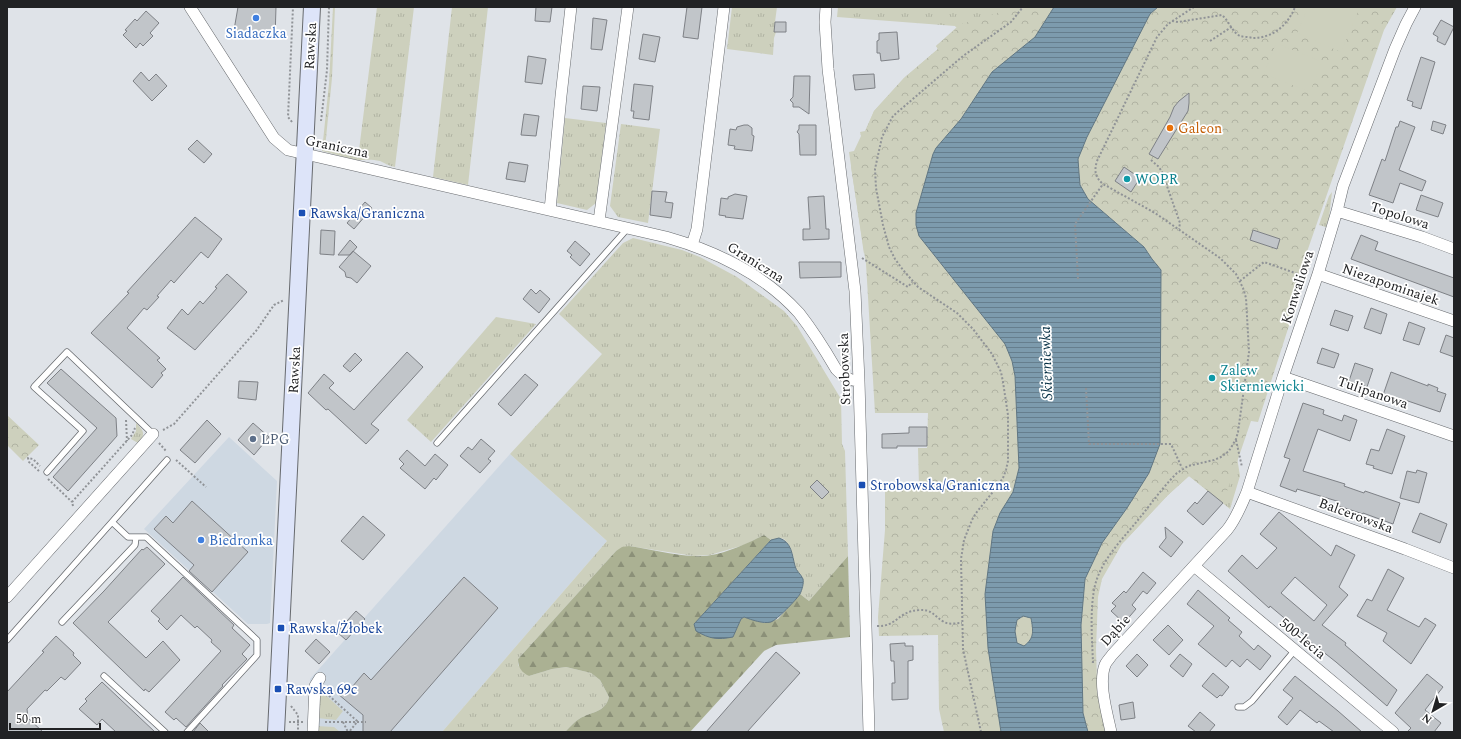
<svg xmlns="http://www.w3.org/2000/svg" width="1461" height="739" font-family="Spectral,serif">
  <defs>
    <pattern id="grass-tufts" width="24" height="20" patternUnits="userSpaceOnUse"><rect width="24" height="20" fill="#cdd0bd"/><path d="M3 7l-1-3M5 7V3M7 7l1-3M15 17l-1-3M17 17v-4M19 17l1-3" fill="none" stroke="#b0b2a2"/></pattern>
    <pattern id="forest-firs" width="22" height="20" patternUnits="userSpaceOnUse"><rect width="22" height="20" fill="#abb193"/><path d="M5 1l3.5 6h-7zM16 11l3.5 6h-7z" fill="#8b9078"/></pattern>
    <pattern id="park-crowns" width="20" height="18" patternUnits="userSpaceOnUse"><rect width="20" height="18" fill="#cdd0bd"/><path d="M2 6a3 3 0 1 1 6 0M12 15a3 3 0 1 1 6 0" fill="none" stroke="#b0b2a2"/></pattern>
    <pattern id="water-rules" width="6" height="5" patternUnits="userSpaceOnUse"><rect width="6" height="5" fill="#7d9bad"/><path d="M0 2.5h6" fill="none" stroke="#667e8d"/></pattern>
  </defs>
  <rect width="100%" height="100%" fill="#dfe3e8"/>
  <path fill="#ced8e2" d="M229 437 277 481 270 623 267 624H248L144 529Z
    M510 454 607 541 442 732H308L310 679Z"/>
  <path fill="url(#grass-tufts)" d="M333 7H335L332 78 325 148 358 158 377 7H414L395 167C389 166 385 163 380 161 372 159 364 160 356 160L322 151 329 83Z
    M452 7H488L468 185 433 177Z
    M732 7H777L775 22 776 32 774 38 773 55 727 49Z
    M838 7H1018L864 254 849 152 854 151 861 136 860 132 865 131 874 111 904 78 938 49 936 46 957 27 955 26 837 17Z
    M565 118 606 123 596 203 587 210 557 203Z
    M621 124 660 129 648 223 618 217 610 206Z
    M1332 192 1329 218 1326 227 1319 225 1329 196Z
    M633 238 682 250 700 257 737 277 784 311 797 326 841 399 842 444 845 451 848 556 809 601 800 594 803 585V578L795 569 793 555 788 544 784 539 779 538 771 540 764 535 744 545 710 555 694 556 629 546 616 551 518 659V665L529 676 552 669 566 667 591 673 600 680 609 697C605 713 592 711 579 719 574 722 569 728 565 732H442L607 541 510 454 602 354 559 314 623 243Z
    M496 317 536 324 431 442 407 420Z
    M136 423C144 431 146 434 138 443L131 439 136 431Z
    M1236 451 1240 476 1230 509 1189 476 1168 495 1122 544 1174 480Z
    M319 689 343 711 336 720 317 718Z
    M316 726 334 727 340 732H318Z"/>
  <path fill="url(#forest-firs)" d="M764 535 771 540 694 624 733 637 741 619 744 617 764 623 778 619 800 594 809 601 848 556 850 637 776 645 764 651 690 732H565C569 728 574 722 579 719 592 711 605 713 609 697L600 680 591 673 566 667 552 669 529 676C521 672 518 667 518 659L616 551 622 547 629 546C650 549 672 555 694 556 717 558 744 545 764 535Z"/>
  <path fill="url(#park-crowns)" d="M1003 7H1397L1384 30 1308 249 1297 280 1303 282 1258 422 1251 421 1223 503 1189 476 1168 495 1122 544 1102 579 1098 597 1096 649 1097 680 1105 732H944L939 709 938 635 879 636 878 617 885 530V489L919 487 918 448H927L928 413H875L866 264 851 167 874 111 904 78 938 49 936 46 957 28 955 26 1000 12Z
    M7 415 39 445 23 461 7 445Z"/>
  <path fill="#cdd0bd" d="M1308 7H1360L1341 52 1297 33Z
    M1276 43 1322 62 1310 92 1264 74Z"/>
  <path fill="url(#water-rules)" stroke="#617784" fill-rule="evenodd" d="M1054 7H1158L1150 14 1087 137 1078 159 1079 173 1080 185 1088 199 1144 247 1152 259 1161 270 1160 444 1149 473 1127 508 1102 543 1085 579 1081 625 1083 713 1088 732H1001L988 648 985 594 993 531 1000 513 1013 492 1019 468 1015 376 1012 361 1005 344 919 236 916 225V213L933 154 936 148 961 119 992 72 1035 37ZM1023 616 1031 618C1033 630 1035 638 1024 646L1017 643 1015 631 1017 620Z
    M779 538C792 542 792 555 795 566 796 571 801 574 803 579 804 583 802 590 800 594 797 599 777 620 771 622 763 624 752 620 744 617L741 619 733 637C717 640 710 639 696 631L694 624 771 540Z"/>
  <path fill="#c1c5c9" stroke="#7e8186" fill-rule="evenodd" d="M238 7H276L275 38 234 30Z
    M536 7H552L550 22 535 21Z
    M687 7H702L698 39 683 37Z
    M146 11 159 23 150 33 153 36 143 46 140 43 136 48 123 35 127 31 125 30 135 19 137 21Z
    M593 18 607 20 602 50 591 49Z
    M1441 20 1454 27 1445 45 1437 41 1438 37 1433 34Z
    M775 22H786V32H774Z
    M897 32 899 59 881 61 880 53H877V41L879 40V33Z
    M643 34 660 37 655 62 639 59Z
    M528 56 546 59 542 84 525 82Z
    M1421 57 1435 62 1421 109 1412 106 1413 102 1407 100Z
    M141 72 149 81 156 74 167 86 152 101 133 81Z
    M874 74 875 88 855 90 853 75Z
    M794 76H810L809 114 799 107H793V103L790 100 793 97Z
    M634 84 653 86 649 120 633 118 634 111H631Z
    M583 86 600 87 597 111 581 109Z
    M1189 93V103L1188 111 1158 159 1149 154 1170 117 1174 107 1179 101Z
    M524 114 539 116 536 136 521 135Z
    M1400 121 1415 127 1399 170 1426 181 1422 191 1400 183 1393 203 1369 195 1382 159 1385 161 1396 127H1398Z
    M1433 121 1446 125 1443 134 1431 130Z
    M744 125H748L752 128V135L754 136 752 151 734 149 735 146 728 145 730 129 736 130 737 127Z
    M799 125H816V155H800L799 134 797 132 799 129Z
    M197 140 212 154 204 163 188 149Z
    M509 162 528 165 525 182 506 179Z
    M1124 167 1140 178 1131 192 1115 181Z
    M652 191 667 192 665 202 673 203 671 218 650 215Z
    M735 194 747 196 743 219 725 217 726 216 719 215 721 198 728 199V197Z
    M1421 195 1443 203 1438 217 1416 210Z
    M824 196 826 229H829V239L803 240V229H810L808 197Z
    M365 202 372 208 354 229 347 223Z
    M195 217 222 239 208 258 201 252 174 283 171 280 157 296 159 297 147 310 144 308 127 328 160 358 157 360 166 369 161 373 163 375 152 388 91 333 129 293 127 292Z
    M321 230 335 231 334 255 320 254Z
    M1253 230 1280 239 1277 249 1250 240Z
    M1361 235 1378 242 1375 250 1454 278V297L1351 259Z
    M350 240 357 247 350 255H338Z
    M575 241 590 254 580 266 570 257 572 255 567 251Z
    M353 251 371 266 357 283 351 278 346 277 345 272 339 267Z
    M799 262H841V277L800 278Z
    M227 274 247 292 195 350 167 328 182 309 188 315 200 301 203 304 217 288 215 287Z
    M531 289 536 294 540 290 550 299 539 313 523 299Z
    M1371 308 1387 314 1381 334 1364 328Z
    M1335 310 1353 316 1348 331 1330 325Z
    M1409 322 1425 328 1419 345 1403 340Z
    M1446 335 1454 338V357L1440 352Z
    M1322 348 1339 354 1334 368 1317 363Z
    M407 352 423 367 371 424 379 430 366 444 328 409 326 410 308 393 324 374 334 383 329 388 354 410Z
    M355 353 362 360 350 372 343 366Z
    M1355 363 1373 369 1367 387 1349 381Z
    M61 369 116 418 117 436 68 491 53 477 97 428 47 383Z
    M1391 372 1428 386V384L1438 388 1437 391 1446 394 1440 412 1405 400 1404 405 1382 398Z
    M525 374 538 385 511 416 498 404Z
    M239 381 258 382 256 400 238 398Z
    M1303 403 1324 410 1323 414 1342 421 1344 415 1357 420 1350 441 1318 429 1303 471 1345 484 1344 486 1364 493 1365 491 1400 503 1393 524 1363 513V514L1339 506 1340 502 1297 489 1296 492 1280 486 1290 459 1284 457Z
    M207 420 221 434 195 463 180 450Z
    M253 423 269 437 254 455 238 440Z
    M909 427H927V446H897V448H882V434L909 433Z
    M1387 429 1405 436 1392 474 1373 468 1374 466 1366 464 1371 449 1379 451Z
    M481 439 495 451 488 459 491 461 480 473 460 456 468 447 472 450Z
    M407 450 425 466 435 454 448 465 436 480 434 478 425 489 400 468 404 464 399 459Z
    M1417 470 1427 473 1419 503 1400 498 1407 471 1416 473Z
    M817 480 829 492 822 499 810 487Z
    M1208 491 1223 503 1203 525 1187 511 1195 502 1197 504Z
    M192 501 248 552 212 592 189 571 194 565 154 529 166 516 173 523Z
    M1279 512 1331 556 1336 545 1355 555 1339 587 1348 595 1322 625 1346 643 1345 645 1397 690 1387 706 1336 662 1307 639 1308 638 1270 606 1269 608 1228 571 1242 555 1257 569 1277 548 1260 534ZM1295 577 1327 605 1314 621 1281 593Z
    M1420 513 1447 524 1440 543 1412 532Z
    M363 516 385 535 363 560 341 541Z
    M1165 527 1183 542 1171 557 1159 547 1166 538Z
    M147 547 165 564 108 622 146 658 163 641 180 660 149 692 145 689 144 691 73 623 104 591 142 549 143 550Z
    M1388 569 1404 578 1387 610 1419 627 1425 618 1436 625 1411 664 1383 641 1387 633 1357 616 1367 599 1372 601Z
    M1143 572 1156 583 1147 594 1143 591 1132 605 1136 609 1124 623 1111 611 1116 606 1112 603 1124 591 1126 593Z
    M183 577 234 625 232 628 250 645 242 654 247 659 222 685 223 686 186 727 176 718 174 720 165 712 221 651 211 642 212 640 197 626 195 628 181 615 167 630 158 621 160 619 151 611Z
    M464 577 498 608 390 732H363V715L338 694 347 683 352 687 364 673 371 680Z
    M1198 590 1230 618 1228 620 1242 632 1239 636 1254 650 1258 645 1271 656 1260 670 1247 659 1240 667 1232 660 1226 667 1198 644 1214 626 1187 604Z
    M356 611 365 619 346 640 337 632Z
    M1168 625 1183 640 1169 655 1153 640Z
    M56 636 74 653 73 655 81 663 65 680 61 677 47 691 45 690 27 709 28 718 43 732H7V692L44 652 42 651Z
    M316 639 330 652 319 664 305 651Z
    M905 643V646H913V660L908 661V699L892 700V683H895L894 661H891L890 644Z
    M776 652 800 673 747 732H706Z
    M1137 654 1148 665 1137 677 1126 666Z
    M1180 654 1192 664 1183 677 1170 666Z
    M1213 673 1229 687 1222 696 1220 695 1217 698 1202 686Z
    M1427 674 1443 687 1425 710 1441 723 1434 732H1407L1411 728 1395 713Z
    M1295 676 1338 711 1362 732H1334L1319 721 1317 723 1300 710 1287 725 1278 717 1293 698 1283 690Z
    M102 682 155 732H116L102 719 97 725 79 709 87 701 85 699Z
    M1133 702 1135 718 1121 720 1119 705Z
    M1200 712 1215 725 1209 732H1196L1188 726Z
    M200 723 209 732H193Z"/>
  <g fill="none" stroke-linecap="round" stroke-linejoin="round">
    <defs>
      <path id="lane" d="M437 443 628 228
        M47 472 83 431 34 387 67 352 153 434
        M112 522 167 460
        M62 622 135 545 136 537
        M7 640 112 522 128 537H146L257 640V655L187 732
        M104 676 165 732
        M1238 707H1244L1252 701 1295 650"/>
      <path id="street" d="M190 7 274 138 288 150 666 237C715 251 764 274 799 313 813 331 825 350 836 369 843 376 849 381 859 381
        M826 7 825 22 828 69 855 291 859 381 869 732
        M550 210 561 96 571 7
        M1337 211 1422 237 1454 249
        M599 221 628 7
        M692 245 697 229 724 7
        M1318 274 1454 321
        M1283 377 1454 436
        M1247 492 1405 549 1454 568
        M1194 566 1393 732
        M7 597 153 434
        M313 732 315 686 320 678
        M1111 732C1107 713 1098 683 1105 665 1106 662 1110 658 1112 655L1227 530C1236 519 1241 506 1247 492L1283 377 1318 274 1337 211 1343 186 1395 49 1406 24 1415 7"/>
      <path id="secondary" d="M276 732 312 7"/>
    </defs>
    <use href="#lane" stroke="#676a6e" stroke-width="7"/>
    <use href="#street" stroke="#676a6e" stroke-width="12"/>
    <use href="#secondary" stroke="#676a6e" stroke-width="18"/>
    <path stroke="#909397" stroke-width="2" stroke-dasharray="2 2" stroke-linecap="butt" d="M1172 21 1178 22 1222 15C1229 21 1232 32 1240 36 1244 37 1249 37 1253 38 1273 38 1288 25 1295 7
      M1210 41 1233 26
      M321 121 327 70 329 7
      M292 122 288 117 293 7
      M1151 160 1159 167 1162 172 1180 223 1179 229
      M862 258 908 287 912 282
      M1078 279 1075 224 1103 184
      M1240 281 1264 262 1298 274
      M1086 388 1089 444H1171L1182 468
      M126 420 127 441
      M163 430 174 424 256 331 274 305 284 300
      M1236 440 1242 467
      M159 443 166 451
      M176 460 206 487
      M39 471 29 462 28 458 33 459 40 466
      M48 479 72 502
      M73 506 72 502 132 435 135 428
      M877 626C897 627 898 611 919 610 932 609 934 616 944 622 949 625 956 623 962 623
      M1093 663C1092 639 1090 613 1094 590 1099 562 1121 541 1138 520 1151 504 1162 488 1177 473L1188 466 1214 460 1221 457 1229 451 1236 439 1238 432 1249 352 1246 298 1243 288 1236 274 1220 258 1155 213 1103 184C1095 177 1094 171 1097 161L1157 37 1168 24 1194 7
      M326 693 357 721V722L349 732
      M291 706 298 715V732
      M289 722H303
      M325 722H366
      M343 722 348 732
      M981 732 963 649 961 559 964 540 972 520 976 513 996 488 1003 478 1006 470 1008 461V415L1003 382 1001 372 992 354 973 329 957 313 918 287 903 270 895 259 889 247 883 225 876 188 875 169 882 137 893 116 963 56 1011 22 1023 7"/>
    <use href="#lane" stroke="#fff" stroke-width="5.5"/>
    <use href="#street" stroke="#fff" stroke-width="11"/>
    <use href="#secondary" stroke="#dde4f9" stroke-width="16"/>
  </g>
  <g fill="#3f7fe0" stroke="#fff" stroke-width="1.5">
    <circle cx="256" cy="18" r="4"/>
    <circle cx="201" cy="540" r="4"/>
  </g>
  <circle fill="#e8710a" stroke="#fff" stroke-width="1.5" cx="1170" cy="128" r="4"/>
  <g fill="#0f9aa8" stroke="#fff" stroke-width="1.5">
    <circle cx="1127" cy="179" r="4"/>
    <circle cx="1212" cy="378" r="4"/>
  </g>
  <g fill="#1a4fb4" stroke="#fff" stroke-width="1.5">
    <rect x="298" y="209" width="8" height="8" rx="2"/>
    <rect x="858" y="481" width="8" height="8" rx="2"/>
    <rect x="277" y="624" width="8" height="8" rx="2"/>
    <rect x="274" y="685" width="8" height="8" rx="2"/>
  </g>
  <circle fill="#5c6f8a" stroke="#fff" stroke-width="1.5" cx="253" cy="439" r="4"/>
  <g text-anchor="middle" stroke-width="3.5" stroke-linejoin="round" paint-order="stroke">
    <g font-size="14" fill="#366cbe" stroke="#fff">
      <text x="256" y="38">Siadaczka</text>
      <text x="209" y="545" text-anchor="start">Biedronka</text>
    </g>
    <g font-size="14" fill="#212224" stroke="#fff">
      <text transform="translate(310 46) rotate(-87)" y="5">Rawska</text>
      <text transform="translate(337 146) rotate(12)" y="5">Graniczna</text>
      <text transform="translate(1400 215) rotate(18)" y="5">Topolowa</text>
      <text transform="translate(756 262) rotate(32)" y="5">Graniczna</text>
      <text transform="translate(1391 284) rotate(19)" y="5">Niezapominajek</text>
      <text transform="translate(1297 287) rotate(-72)" y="5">Konwaliowa</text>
      <text transform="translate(844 369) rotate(-92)" y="5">Strobowska</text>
      <text transform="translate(294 370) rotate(-87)" y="5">Rawska</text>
      <text transform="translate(1373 392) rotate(19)" y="5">Tulipanowa</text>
      <text transform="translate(1356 515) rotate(20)" y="5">Balcerowska</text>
      <text transform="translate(1115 630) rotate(-48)" y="5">Dąbie</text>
      <text transform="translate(1303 638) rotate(40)" y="5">500-lecia</text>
    </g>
    <g font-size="14" fill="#c56008" stroke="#fff" text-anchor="start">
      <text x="1178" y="133">Galeon</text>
    </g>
    <g font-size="14" fill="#0d838f" stroke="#fff" text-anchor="start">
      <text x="1135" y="184">WOPR</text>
      <text x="1220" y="375">Zalew<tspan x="1220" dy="16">Skierniewicki</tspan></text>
    </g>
    <g font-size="14" fill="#164399" stroke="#fff" text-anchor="start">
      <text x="310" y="218">Rawska/Graniczna</text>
      <text x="870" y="490">Strobowska/Graniczna</text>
      <text x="289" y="633">Rawska/Żłobek</text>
      <text x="286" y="694">Rawska 69c</text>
    </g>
    <g font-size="14" fill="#4e5e75" stroke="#fff" text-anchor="start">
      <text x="261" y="444">LPG</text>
    </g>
    <g font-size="15" font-style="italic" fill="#052f44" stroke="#fff">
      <text transform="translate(1046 363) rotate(-92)" y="5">Skierniewka</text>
    </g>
  </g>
  <rect width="1461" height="739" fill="none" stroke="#212224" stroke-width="16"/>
  <g transform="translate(1433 711) rotate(218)" stroke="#ffffff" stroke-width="3" paint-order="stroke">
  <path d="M0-3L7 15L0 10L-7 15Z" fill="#212224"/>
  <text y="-6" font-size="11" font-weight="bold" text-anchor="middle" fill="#212224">N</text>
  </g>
  <path d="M10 723v6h90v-6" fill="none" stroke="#212224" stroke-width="2"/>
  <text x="16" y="723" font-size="12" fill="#212224" stroke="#ffffff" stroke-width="3" paint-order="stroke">50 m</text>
</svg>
